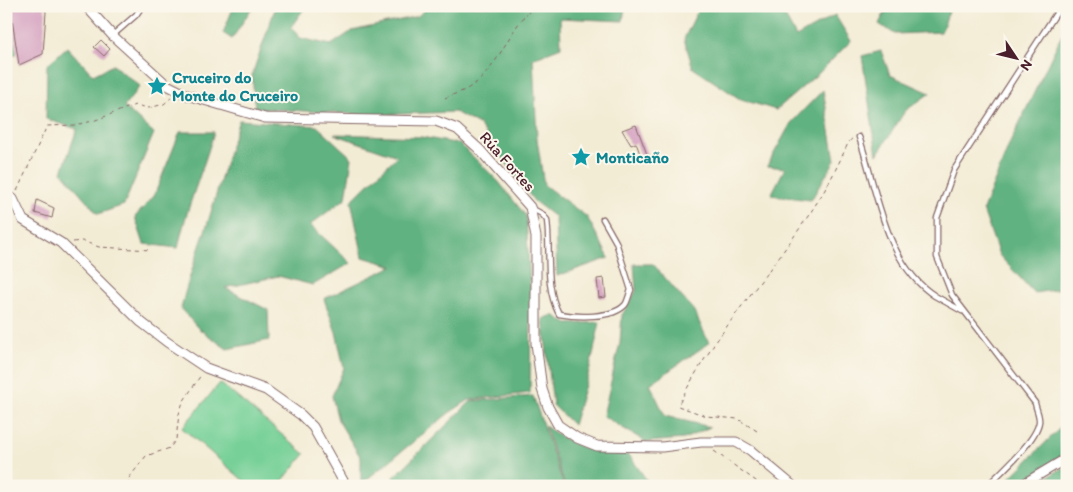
<svg xmlns="http://www.w3.org/2000/svg" width="1073" height="492" font-family="Itim,sans-serif">
  <rect width="100%" height="100%" fill="#fbf7ec"/>
  <filter id="ink" filterUnits="userSpaceOnUse"><feTurbulence type="fractalNoise" baseFrequency=".02" numOctaves="2"/><feDisplacementMap in="SourceGraphic" scale="10" xChannelSelector="R" yChannelSelector="G"/><feConvolveMatrix kernelMatrix="1 2 1 2 8 2 1 2 1" color-interpolation-filters="sRGB"/></filter>
  <filter id="wash" filterUnits="userSpaceOnUse"><feTurbulence type="fractalNoise" baseFrequency=".0096" numOctaves="4" result="noise"/><feDisplacementMap in="SourceGraphic" scale="20" xChannelSelector="R" yChannelSelector="G"/><feGaussianBlur stdDeviation="1.12" result="paint"/><feColorMatrix in="noise" values="0 0 0 0 0 0 0 0 0 0 0 0 0 0 0 0 0 1.4 0 .05"/><feComposite in="paint" operator="in"/></filter>
  <g filter="url(#wash)">
    <rect width="100%" height="100%" fill="#f3ecd5"/>
    <path fill="#76d097" stroke="#607861" d="M6 21H10L16 54 6 56Z
      M220 383 305 454 278 486H250L182 428Z"/>
    <path fill="#60b280" stroke="#556856" d="M234 6H253L232 39 223 33Z
      M276 6H303V10L291 27 300 38 331 45 352 31 418 16 428 6H625L623 21 560 18 561 47 533 58 537 139 544 185 587 217 609 258 557 276 555 217 534 201 479 125 455 112 370 115 255 108 252 75Z
      M700 6H785L784 14 796 37 835 15 851 41 820 72 776 110 740 99 693 68 684 39Z
      M888 6H951L941 32 895 34 879 24Z
      M1067 24V288L1034 293 999 255 983 210 1010 143Z
      M67 47 93 75 113 65 140 86 124 107 154 133 124 205 98 214 62 172 77 129 46 119 47 65Z
      M881 51 890 75 930 93 905 111 877 155 862 56Z
      M823 90 835 160 811 200 771 195 785 168 767 166 791 123Z
      M239 120 317 126 352 158 346 198 310 225 351 263 313 285 278 276 225 288 268 310 269 340 227 349 198 328 181 309C189 274 202 243 212 209 221 179 229 149 239 120Z
      M180 132H214C203 171 186 208 178 248L144 244 135 217 154 196Z
      M334 134 421 137 460 144 498 181 526 216 531 303 530 393 469 400 449 413 361 484V458L338 420 332 396 344 368 336 332 324 299 393 266 363 257 351 201 397 156Z
      M634 264H653L694 311 709 343 650 384 665 416 710 427 684 439 646 442 603 416 620 343 622 315 636 291Z
      M553 315 568 324 600 322 590 368 573 425 553 405 543 319Z
      M533 396 563 483 558 486H394V477L471 401Z
      M1067 421V452L1017 486H1013L1008 480Z
      M545 426C577 448 591 453 629 455L648 482 640 486H565Z
      M1067 466V486H1031Z"/>
    <g id="blocks">
      <path fill="#d7a6c3" d="M10 6H44L46 12 43 54 19 65Z
        M101 40 110 49 104 56 94 47Z
        M636 125 648 157 642 159 636 143 631 145 622 130Z
        M37 200 54 208 52 218 35 213Z
        M604 278 606 297 599 298 597 279Z"/>
    </g>
  </g>
  <g filter="url(#ink)">
    <use href="#blocks" fill-opacity="0" stroke="#856766" stroke-width="1"/>
    <g fill="none" stroke-linecap="round" stroke-linejoin="round">
      <defs>
        <path id="service" d="M113 35 136 15 142 6
          M859 137C877 188 884 263 935 296 944 301 953 306 962 311
          M531 208 542 214 547 220C551 251 544 286 559 314 576 317 612 319 625 305 628 301 629 294 631 290L616 242 603 219
          M987 486C1001 472 1036 441 1039 422 1040 416 1036 409 1035 403L952 295 937 257V218L954 170 1057 12 1066 6"/>
        <path id="minor" d="M86 6 113 36 167 85 187 95 265 118 436 121 457 129 479 149 530 207 536 237V343L542 389 548 407 558 425 577 438 597 446 662 447 701 442H736L750 450 793 486
          M6 195 13 199 23 220 61 243 141 322 167 342 206 368 266 390 301 415 313 427 346 486
          M1020 486 1067 458"/>
      </defs>
      <use href="#service" stroke="#856766" stroke-width="7"/>
      <use href="#minor" stroke="#856766" stroke-width="11"/>
      <path stroke="#856766" stroke-width="1" stroke-dasharray="4 4" stroke-linecap="butt" d="M445 98C453 94 463 92 470 87 501 68 507 27 536 6
        M17 191 47 126 75 125 93 121 135 105 149 108 164 104 172 97
        M73 242 82 241 99 247 151 250
        M757 431 738 419 706 416 678 406C714 332 772 273 816 204 828 186 836 169 845 150 847 145 849 141 853 138
        M714 451 763 486
        M128 486 129 478 146 456 170 448 176 439 179 414 183 402 201 375
        M769 486 773 480"/>
      <use href="#service" stroke="#fff" stroke-width="4.5"/>
      <use href="#minor" stroke="#fff" stroke-width="9"/>
    </g>
  </g>
  <defs>
    <symbol id="sight-bare" viewBox="-9 -9 18 18"><path d="M0-6L1.8-2.2L6-1.7L2.9 1.2L3.7 5.4L0 3.3L-3.7 5.4L-2.9 1.2L-6-1.7L-1.8-2.2Z" fill="#0f9aa8" stroke="#fbf7ec" stroke-width="2.5" paint-order="stroke"/></symbol>
  </defs>
  <g fill-rule="evenodd">
    <use href="#sight-bare" x="143" y="72" width="28" height="28"/>
    <use href="#sight-bare" x="567" y="143" width="28" height="28"/>
  </g>
  <g text-anchor="middle" stroke-width="4" stroke-linejoin="round" paint-order="stroke">
    <g font-size="16" font-weight="bold" fill="#0d838f" stroke="#fbf7ec" text-anchor="start">
      <text x="172" y="83">Cruceiro do<tspan x="172" dy="18">Monte do Cruceiro</tspan></text>
      <text x="596" y="163">Monticaño</text>
    </g>
    <g font-size="16" fill="#4a1f2b" stroke="#fbf7ec">
      <text transform="translate(508 161) rotate(48)" y="6">Rúa Fortes</text>
    </g>
  </g>
  <rect width="1073" height="492" fill="none" stroke="#fbf7ec" stroke-width="25"/>
  <g transform="translate(1016 58) rotate(125)" stroke="#fbf7ec" stroke-width="4" paint-order="stroke">
  <path d="M0-4L9 19L0 12L-9 19Z" fill="#4a1f2b"/>
  <text y="-8" font-size="14" font-weight="bold" text-anchor="middle" fill="#4a1f2b">N</text>
  </g>
</svg>
